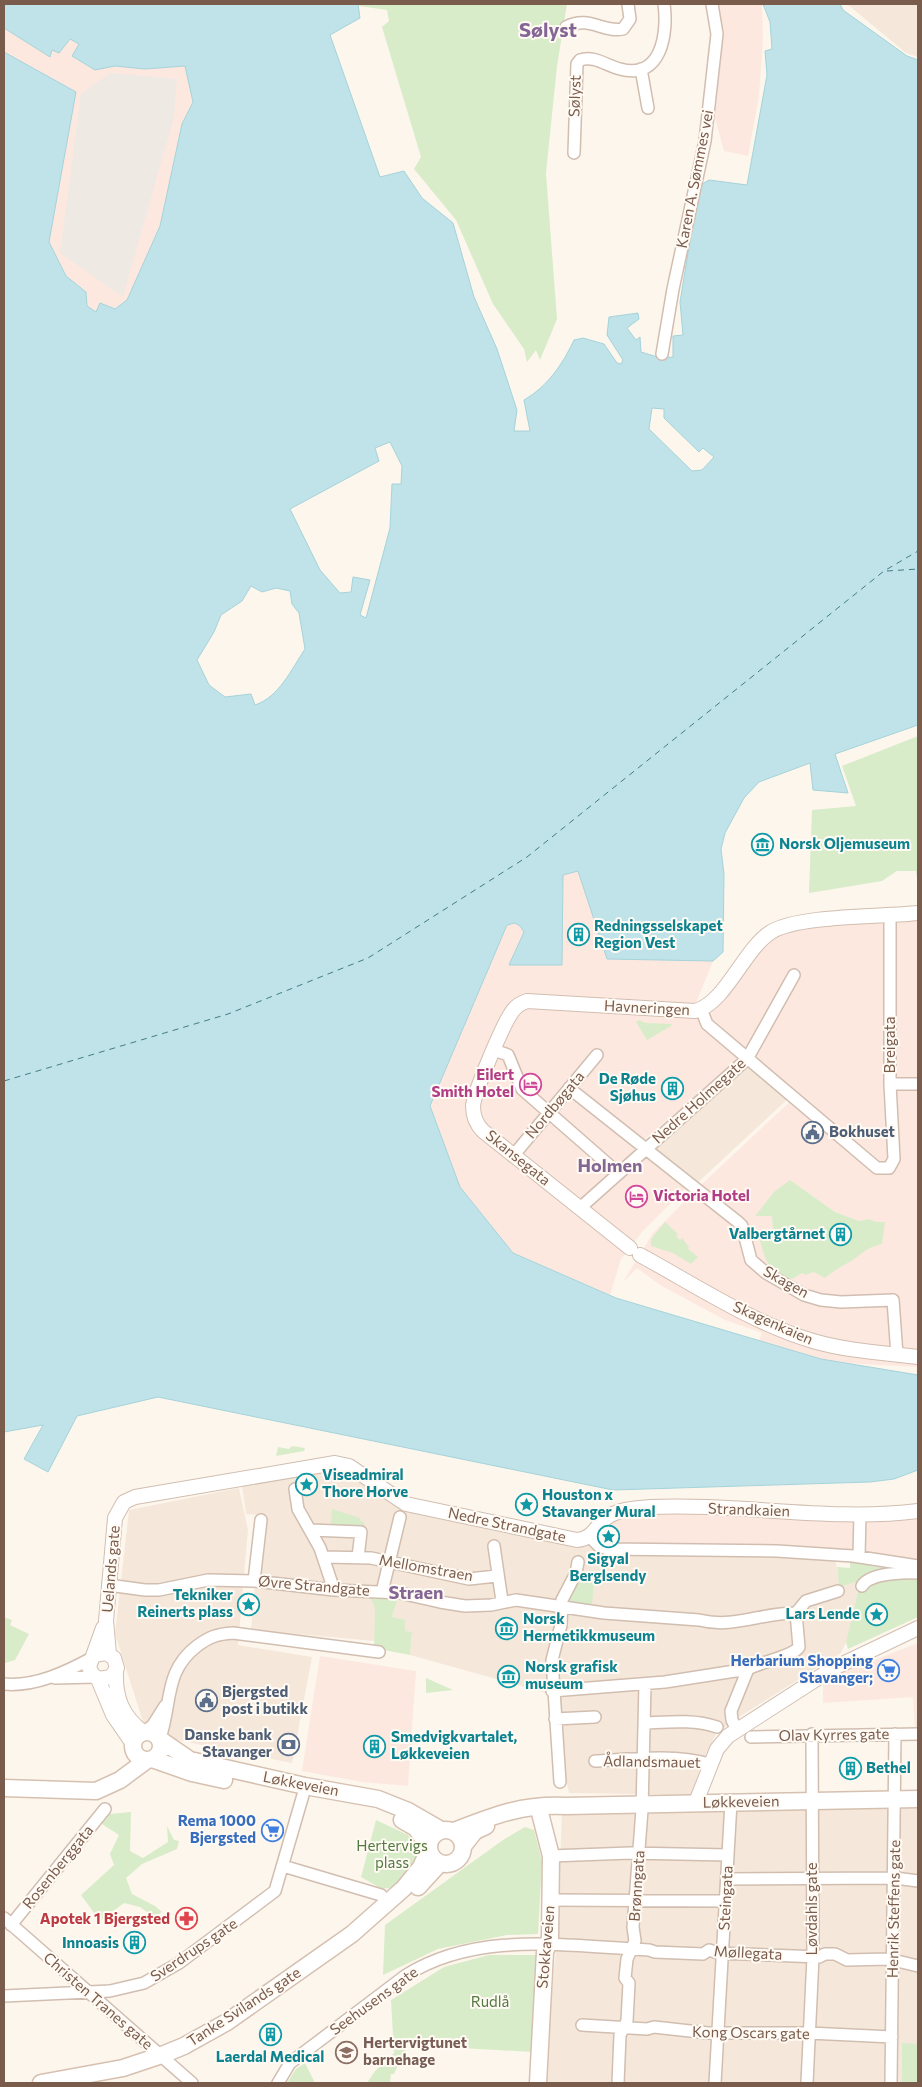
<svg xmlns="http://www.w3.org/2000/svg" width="922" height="2087" font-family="Commissioner,sans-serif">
  <rect width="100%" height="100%" fill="#fdf6ec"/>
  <path fill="#f5e8da" d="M847 4H918V57L906 53Z
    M747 1059 791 1096 694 1186 645 1148Z
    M335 1463 396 1499 573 1539 835 1555 839 1586 856 1582 858 1592 848 1638 841 1653 739 1717 716 1734 703 1760 691 1795 569 1793 559 1744 561 1697 410 1655 412 1632 405 1631 392 1617 398 1598 375 1608V1641L251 1630 261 1515 246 1514 241 1479Z
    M239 1488 248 1530 238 1645 312 1657 292 1763 147 1734 115 1634 129 1510Z
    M918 1803V2083H544L557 1938 562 1814Z"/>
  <path fill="#fde8e0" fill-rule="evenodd" d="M718 4H762L763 38 759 96 748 156 724 151 715 118 723 30Z
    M4 28 50 57 53 50 59 53 70 39 79 44 72 56 95 70 115 66 145 69 185 66 193 101 182 124 160 226 127 300 115 309 96 312 87 306 86 291 66 276 49 242 76 92 4 52Z
    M578 871 607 959 713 961 696 1003 706 1030 740 1060 635 1147 687 1187 642 1232 621 1259 610 1295 513 1253 460 1187 430 1106 507 925 515 923 520 926 524 932 510 965H562L563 875Z
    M918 918V1367L844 1363 821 1359 759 1341 762 1333 725 1320 660 1285 637 1268 623 1282 653 1233 703 1183 796 1096 713 1023 710 1011 766 943 785 929ZM790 1180 835 1212 859 1221 869 1219 877 1222 868 1248 844 1265 821 1274 814 1272 806 1275 802 1273 792 1279 775 1272 759 1237 773 1234 772 1215Z
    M918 1511V1566L853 1556 605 1549 595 1532 619 1512Z
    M918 1643V1729H915L913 1697 823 1703V1680Z
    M320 1656 416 1671 408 1786 362 1782 302 1771Z"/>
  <path fill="#efe9e4" d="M111 73 177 79 174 117 123 297 60 253 81 93Z"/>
  <path fill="#d8ecc9" d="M359 4H567L557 66 546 173 557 319 540 360 536 350 527 362 524 349 493 304 456 220 414 169 421 157 382 27 389 21 387 10 359 6Z
    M918 736V886L916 871H897L882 881 809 893 812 810 856 806 842 766Z
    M639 1020 646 1023 672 1024 671 1026 647 1040 636 1022Z
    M790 1180 835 1212 859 1221 869 1219 877 1222H885L882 1244C861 1249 861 1257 844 1265 837 1269 832 1272 825 1278L814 1272 806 1275 802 1273 792 1279C767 1272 765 1259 759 1237L773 1234 772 1216H755L774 1192Z
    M665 1222 678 1234 676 1236 680 1240 682 1238 689 1247 688 1249 698 1257 691 1264 673 1253 651 1246V1239Z
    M292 1446 305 1448 304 1451 276 1456 278 1447 289 1449Z
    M332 1509 360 1518V1521L364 1522 365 1530 327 1526 331 1524Z
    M850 1560 876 1567 918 1569V1617L848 1649 846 1642 858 1592 856 1582 839 1587 837 1567 850 1568Z
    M580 1581H594L592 1605 571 1603 568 1598Z
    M369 1595 398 1598 392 1617 405 1620V1631L412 1632 410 1655 374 1648 375 1608Z
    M4 1617 12 1620 10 1625 29 1634 15 1660 5 1663Z
    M426 1678 453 1690 426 1693Z
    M131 1812 130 1851 143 1858 168 1842 167 1826 174 1840 179 1841 177 1849 142 1864 126 1878 132 1894 155 1906 162 1912 154 1917 140 1907 124 1903 100 1921 81 1895 114 1865 110 1854 119 1835 102 1824 110 1814Z
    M376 1820 408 1835 417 1845 415 1865 395 1887 382 1889 361 1877Z
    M525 1827 534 1830 542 1861 538 1934 507 1935 438 1949 383 1975 385 1925 503 1840Z
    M489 1955H541L533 2052 408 2045 394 2074H391L390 2083H367L375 2071 394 2053 391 2000 444 1967Z
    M902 2043 918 2044V2083H902Z
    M305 2063 315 2083H287L296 2069Z"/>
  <path fill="#bfe3e8" stroke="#a5d3da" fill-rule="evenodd" d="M4 4H358L360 18 330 35 380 177 404 171 422 198 453 223 474 297 497 349 517 410 514 431H530L524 400C547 387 563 364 574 340L583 338 604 344 617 363 621 364 623 360 607 335 609 317 638 313 639 319 627 328 636 340 640 337 641 352 661 358 673 357V336L683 335 680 302 699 186 709 180 747 185 767 75 765 51 772 49 770 22 763 4H840L843 10 907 56 918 60V725L835 754 848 793 813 790 810 763 759 782 744 798 725 833 721 849 724 874 723 952 713 961 607 959 578 871 563 875 562 965H509L524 932 520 926 515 923 507 925 430 1106 460 1187 513 1253 616 1298 821 1359 918 1375V1470L894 1479 870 1482 613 1490 158 1397 77 1416 48 1472 24 1459 43 1425 4 1432V52L76 92 49 242 66 276 86 292 87 306 96 312 100 303 115 309 127 300 160 226 182 124 193 102 185 66 145 69 115 66 95 70 72 56 79 44 70 39 59 53 52 50 50 57 4 28ZM652 408 664 409V418L699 452 703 448 714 457 702 470 692 471 649 429ZM390 442 402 466 401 484H392L390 528 366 618 360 615 370 580 353 577 351 592 340 593 320 570 290 509 379 461 375 448ZM251 586 262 592 276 588 290 591 292 604 299 613 305 649C291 670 279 697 255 705L251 694 225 697 209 685 197 660 214 632 221 615 242 601Z"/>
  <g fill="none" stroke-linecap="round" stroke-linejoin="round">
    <path stroke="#437c86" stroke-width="1" stroke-dasharray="6 5" stroke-linecap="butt" d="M887 571 918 569
      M4 1081 228 1014 368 958 527 857 884 571 918 551"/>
    <defs>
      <path id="minor" d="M566 27C589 15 603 33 623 29L630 19 628 4
        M641 69 648 108
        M574 153 577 64 580 60C594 55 607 66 620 69 662 81 668 32 664 4
        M662 354 673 289 705 141 717 34 712 4
        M701 1009 707 1024 877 1168H889L894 1159 890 1084V916
        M494 1050 508 1055 522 1089 618 1173
        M890 1084H918
        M569 1088 738 1222 742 1226 751 1260 766 1273 804 1295 821 1300 841 1302 893 1300 897 1355
        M513 1156 597 1055
        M580 1208 747 1059 794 975
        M295 1489 298 1509 320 1548 334 1590
        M311 1530 361 1532 358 1557
        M589 1536 599 1546 608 1549 777 1551 853 1556 918 1566
        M494 1546 502 1601
        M324 1557 371 1558 469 1579 497 1576
        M859 1557 860 1514
        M254 1581 261 1520
        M108 1585 145 1590H159L208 1580 254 1581 334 1590 400 1593 440 1602 465 1606 491 1605 516 1600 604 1613 699 1620C734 1629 764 1612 796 1613
        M862 1586C869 1573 905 1572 918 1573
        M382 1592 400 1517
        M796 1613 806 1601 838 1591
        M55 1678 95 1677
        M4 1684C35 1687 66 1672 92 1658
        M552 1691 665 1682 748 1669
        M555 1719 595 1717
        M644 1723C668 1722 694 1719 717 1727
        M737 1730 732 1720 731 1711 748 1669C761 1662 794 1656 799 1647L796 1613
        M146 1731 153 1725 165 1706
        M751 1737 918 1734
        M160 1738C172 1703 164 1671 197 1646 209 1637 217 1634 233 1633L379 1652
        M595 1761C632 1759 674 1754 710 1764
        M560 1782 552 1660 561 1625 562 1600 576 1573 578 1562
        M551 1856 630 1853 728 1855
        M283 1866 381 1895
        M727 1879 895 1878 918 1881
        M550 1900 725 1901
        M4 1918 192 2083
        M11 1925 105 1809
        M4 1996 110 1991 144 1983 179 1963 275 1891 303 1795
        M582 2025 647 2029 654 2027 708 2033H809L892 2037
        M278 2083 290 2063 405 1976C477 1930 568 1946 649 1950L655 1952 703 1954 709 1950 718 1953 819 1957 825 1954H835L847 1960 889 1959 918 1966
        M618 2083 620 2035 627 2021 629 1983 625 1978 627 1959 635 1941 633 1927 642 1810 645 1684
        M715 2083 731 1802
        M807 2083 813 1957 812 1734
        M891 2083 895 1734"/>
      <path id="tertiary" d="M630 1248 483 1131C476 1124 473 1116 473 1106 474 1093 503 1024 512 1012 515 1007 521 1003 527 1001L695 1011C726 1003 743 950 771 932 798 915 882 917 918 913
        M640 1255C695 1285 752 1323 813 1341 847 1351 884 1353 918 1357
        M109 1654 106 1621 115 1518 124 1502 135 1497 335 1463 349 1466 406 1504 577 1540C594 1539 597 1523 609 1516 621 1509 637 1508 650 1507 738 1503 832 1522 918 1511
        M96 1655 106 1653 114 1658 117 1668 111 1677 98 1679 92 1674 89 1667 103 1628
        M116 1672C115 1697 122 1716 143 1732
        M98 1679 113 1715 133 1744
        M696 1802 717 1749 728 1736 832 1669 918 1628"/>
      <path id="secondary" d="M133 1746a14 14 0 1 1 28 0a14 14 0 1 1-28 0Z
        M161 1740 190 1760 305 1786 378 1799 408 1811 441 1830
        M152 1759 192 1773 224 1780
        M4 1788 96 1791 120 1780 147 1760
        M402 1820 416 1828 429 1847
        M429 1847a17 17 0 1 1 34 0a17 17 0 1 1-34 0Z
        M454 1831C495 1815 522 1804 566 1806L918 1799
        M464 1845 475 1831 486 1826
        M418 1887 440 1863
        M41 2083 123 2068 162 2055 184 2046 227 2022 352 1934 404 1888 421 1867 429 1849
        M538 2083 545 1952 550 1938 551 1856 540 1813"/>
    </defs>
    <use href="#minor" stroke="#d1beb0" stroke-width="14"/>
    <use href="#tertiary" stroke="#d1beb0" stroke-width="16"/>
    <use href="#secondary" stroke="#d6c0b0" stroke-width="19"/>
    <use href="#minor" stroke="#fff" stroke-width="11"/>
    <use href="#tertiary" stroke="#fff" stroke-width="14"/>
    <use href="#secondary" stroke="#fff" stroke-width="16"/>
  </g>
  <defs>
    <symbol id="museum-ring" viewBox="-11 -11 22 22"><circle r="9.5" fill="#fffaf3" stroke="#0f9aa8" stroke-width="1.5"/><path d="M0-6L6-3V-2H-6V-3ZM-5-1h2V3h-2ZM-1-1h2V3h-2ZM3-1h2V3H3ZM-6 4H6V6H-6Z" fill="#0f9aa8"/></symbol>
    <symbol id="building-ring" viewBox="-11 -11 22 22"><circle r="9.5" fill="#fffaf3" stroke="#0f9aa8" stroke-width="1.5"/><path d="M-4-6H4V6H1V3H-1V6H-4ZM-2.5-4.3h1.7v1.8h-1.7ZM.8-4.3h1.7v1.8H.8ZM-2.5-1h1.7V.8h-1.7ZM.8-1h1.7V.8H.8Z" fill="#0f9aa8"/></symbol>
    <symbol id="hotel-ring" viewBox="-11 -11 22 22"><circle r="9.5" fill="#fffaf3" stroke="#d1479c" stroke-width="1.5"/><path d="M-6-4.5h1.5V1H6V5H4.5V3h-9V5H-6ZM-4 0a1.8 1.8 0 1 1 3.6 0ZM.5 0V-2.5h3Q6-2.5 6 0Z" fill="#d1479c"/></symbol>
    <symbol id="civic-ring" viewBox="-11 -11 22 22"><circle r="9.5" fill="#fffaf3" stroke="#5c6f8a" stroke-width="1.5"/><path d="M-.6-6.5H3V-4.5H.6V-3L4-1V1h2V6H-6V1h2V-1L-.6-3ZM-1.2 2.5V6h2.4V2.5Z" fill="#5c6f8a"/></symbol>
    <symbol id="sight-ring" viewBox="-11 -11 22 22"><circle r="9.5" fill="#fffaf3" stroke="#0f9aa8" stroke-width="1.5"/><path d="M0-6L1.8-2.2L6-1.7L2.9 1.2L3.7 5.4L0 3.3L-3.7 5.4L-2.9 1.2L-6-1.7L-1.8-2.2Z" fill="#0f9aa8"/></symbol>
    <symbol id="supermarket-ring" viewBox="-11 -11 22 22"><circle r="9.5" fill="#fffaf3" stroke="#3f7fe0" stroke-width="1.5"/><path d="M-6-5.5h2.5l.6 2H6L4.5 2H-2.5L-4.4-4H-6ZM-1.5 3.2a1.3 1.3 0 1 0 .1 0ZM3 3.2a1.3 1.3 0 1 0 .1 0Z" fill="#3f7fe0"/></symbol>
    <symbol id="bank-ring" viewBox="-11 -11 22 22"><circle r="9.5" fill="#fffaf3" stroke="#5c6f8a" stroke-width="1.5"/><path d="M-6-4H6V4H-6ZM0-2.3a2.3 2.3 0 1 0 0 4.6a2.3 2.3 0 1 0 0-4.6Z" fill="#5c6f8a"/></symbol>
    <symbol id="pharmacy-ring" viewBox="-11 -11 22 22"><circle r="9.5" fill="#fffaf3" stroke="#e0444e" stroke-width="1.5"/><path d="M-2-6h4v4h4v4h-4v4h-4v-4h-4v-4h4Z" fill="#e0444e"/></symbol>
    <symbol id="school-ring" viewBox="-11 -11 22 22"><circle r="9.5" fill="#fffaf3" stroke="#8d6e63" stroke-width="1.5"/><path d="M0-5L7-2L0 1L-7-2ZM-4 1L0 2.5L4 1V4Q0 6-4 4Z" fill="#8d6e63"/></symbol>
  </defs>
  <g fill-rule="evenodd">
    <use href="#museum-ring" x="750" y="832" width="25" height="25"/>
    <use href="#building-ring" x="566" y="922" width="25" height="25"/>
    <use href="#hotel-ring" x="518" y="1072" width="25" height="25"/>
    <use href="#building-ring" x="660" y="1076" width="25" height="25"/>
    <use href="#civic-ring" x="800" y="1120" width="25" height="25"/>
    <use href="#hotel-ring" x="624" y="1184" width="25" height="25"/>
    <use href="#building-ring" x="828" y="1222" width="25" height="25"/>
    <use href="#sight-ring" x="294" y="1472" width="25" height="25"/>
    <use href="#sight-ring" x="514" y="1492" width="25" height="25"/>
    <use href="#sight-ring" x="596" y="1524" width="25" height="25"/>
    <use href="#sight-ring" x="236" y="1592" width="25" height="25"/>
    <use href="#sight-ring" x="864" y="1602" width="25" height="25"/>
    <use href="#museum-ring" x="494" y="1616" width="25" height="25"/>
    <use href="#supermarket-ring" x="876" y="1658" width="25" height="25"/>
    <use href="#museum-ring" x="496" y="1664" width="25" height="25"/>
    <use href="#civic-ring" x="194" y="1688" width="25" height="25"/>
    <use href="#bank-ring" x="276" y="1732" width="25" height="25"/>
    <use href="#building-ring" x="362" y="1734" width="25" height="25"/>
    <use href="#building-ring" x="838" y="1756" width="25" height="25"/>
    <use href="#supermarket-ring" x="260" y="1818" width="25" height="25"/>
    <use href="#pharmacy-ring" x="174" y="1906" width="25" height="25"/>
    <use href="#building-ring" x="122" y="1930" width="25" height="25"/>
    <use href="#building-ring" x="258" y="2022" width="25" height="25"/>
    <use href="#school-ring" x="334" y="2040" width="25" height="25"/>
  </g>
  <g text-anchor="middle" stroke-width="4" stroke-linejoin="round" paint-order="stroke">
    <g font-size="15" fill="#7a5c4d" stroke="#fffaf3">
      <text transform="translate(575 96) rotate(-88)" y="5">Sølyst</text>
      <text transform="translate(695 179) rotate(-79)" y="5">Karen A. Sømmes vei</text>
      <text transform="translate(647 1008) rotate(3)" y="5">Havneringen</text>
      <text transform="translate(890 1045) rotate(-90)" y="5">Breigata</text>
      <text transform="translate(699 1101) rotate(-42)" y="5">Nedre Holmegate</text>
      <text transform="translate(555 1105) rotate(-50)" y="5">Nordbøgata</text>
      <text transform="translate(518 1158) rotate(39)" y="5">Skansegata</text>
      <text transform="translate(786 1282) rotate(29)" y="5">Skagen</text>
      <text transform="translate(773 1323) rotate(24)" y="5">Skagenkaien</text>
      <text transform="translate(749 1510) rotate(2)" y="5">Strandkaien</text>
      <text transform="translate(507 1525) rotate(12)" y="5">Nedre Strandgate</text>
      <text transform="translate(426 1568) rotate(10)" y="5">Mellomstraen</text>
      <text transform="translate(111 1569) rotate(-85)" y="5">Uelands gate</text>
      <text transform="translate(314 1586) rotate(5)" y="5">Øvre Strandgate</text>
      <text transform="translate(834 1735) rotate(-1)" y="5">Olav Kyrres gate</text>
      <text transform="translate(652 1762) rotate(1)" y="5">Ådlandsmauet</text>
      <text transform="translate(301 1784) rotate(11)" y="5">Løkkeveien</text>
      <text transform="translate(741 1802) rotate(-1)" y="5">Løkkeveien</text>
      <text transform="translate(58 1867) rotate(-51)" y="5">Rosenberggata</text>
      <text transform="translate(637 1886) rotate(-86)" y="5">Brønngata</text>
      <text transform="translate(726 1898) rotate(-87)" y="5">Steingata</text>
      <text transform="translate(812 1909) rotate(-90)" y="5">Løvdahls gate</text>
      <text transform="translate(894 1909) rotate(-89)" y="5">Henrik Steffens gate</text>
      <text transform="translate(546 1947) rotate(-85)" y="5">Stokkaveien</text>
      <text transform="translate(194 1950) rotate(-34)" y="5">Sverdrups gate</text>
      <text transform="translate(748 1953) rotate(3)" y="5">Møllegata</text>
      <text transform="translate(98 2001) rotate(41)" y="5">Christen Tranes gate</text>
      <text transform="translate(374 2001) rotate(-36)" y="5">Seehusens gate</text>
      <text transform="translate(244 2007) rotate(-33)" y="5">Tanke Svilands gate</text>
      <text transform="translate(751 2033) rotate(1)" y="5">Kong Oscars gate</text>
    </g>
    <g font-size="15" font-weight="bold" fill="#0d838f" stroke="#fffaf3" text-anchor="start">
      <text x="779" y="849">Norsk Oljemuseum</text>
      <text x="594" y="931">Redningsselskapet<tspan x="594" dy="17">Region Vest</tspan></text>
      <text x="656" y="1084" text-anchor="end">De Røde<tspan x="656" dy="17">Sjøhus</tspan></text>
      <text x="825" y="1239" text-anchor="end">Valbergtårnet</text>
      <text x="322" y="1480">Viseadmiral<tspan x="322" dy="17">Thore Horve</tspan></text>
      <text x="542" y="1500">Houston x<tspan x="542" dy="17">Stavanger Mural</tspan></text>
      <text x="608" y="1564" text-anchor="middle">Sigyal<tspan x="608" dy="17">Berglsendy</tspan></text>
      <text x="233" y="1600" text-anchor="end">Tekniker<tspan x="233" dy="17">Reinerts plass</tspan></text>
      <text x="860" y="1619" text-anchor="end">Lars Lende</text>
      <text x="523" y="1624">Norsk<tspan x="523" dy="17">Hermetikkmuseum</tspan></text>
      <text x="525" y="1672">Norsk grafisk<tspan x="525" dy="17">museum</tspan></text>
      <text x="391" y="1742">Smedvigkvartalet,<tspan x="391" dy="17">Løkkeveien</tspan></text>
      <text x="866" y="1773">Bethel</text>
      <text x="119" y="1948" text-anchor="end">Innoasis</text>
      <text x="270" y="2062" text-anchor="middle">Laerdal Medical</text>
    </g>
    <g font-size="15" font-weight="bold" fill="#b23c85" stroke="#fffaf3" text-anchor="end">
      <text x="514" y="1080">Eilert<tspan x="514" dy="17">Smith Hotel</tspan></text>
      <text x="653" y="1201" text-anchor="start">Victoria Hotel</text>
    </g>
    <g font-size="15" font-weight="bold" fill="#4e5e75" stroke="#fffaf3" text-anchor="start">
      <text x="829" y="1137">Bokhuset</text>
      <text x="222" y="1697">Bjergsted<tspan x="222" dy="17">post i butikk</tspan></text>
      <text x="272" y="1740" text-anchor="end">Danske bank<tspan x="272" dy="17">Stavanger</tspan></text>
    </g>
    <g font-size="15" font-weight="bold" fill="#366cbe" stroke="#fffaf3" text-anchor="end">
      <text x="873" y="1666">Herbarium Shopping<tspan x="873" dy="17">Stavanger;</tspan></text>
      <text x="256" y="1826">Rema 1000<tspan x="256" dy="17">Bjergsted</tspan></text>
    </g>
    <g font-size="15" fill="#537a41" stroke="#fffaf3">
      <text x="392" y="1851">Hertervigs<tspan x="392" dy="17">plass</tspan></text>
      <text x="490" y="2007">Rudlå</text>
    </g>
    <g font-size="15" font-weight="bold" fill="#be3a42" stroke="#fffaf3" text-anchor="end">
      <text x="170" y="1924">Apotek 1 Bjergsted</text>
    </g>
    <g font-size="15" font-weight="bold" fill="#785e54" stroke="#fffaf3" text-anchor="start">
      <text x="363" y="2048">Hertervigtunet<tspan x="363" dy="17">barnehage</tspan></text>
    </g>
    <g font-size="18" font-weight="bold" fill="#846695" stroke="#fffaf3">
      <text x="610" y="1172">Holmen</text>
      <text x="416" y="1599">Straen</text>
    </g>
    <g font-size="20" font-weight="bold" fill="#846695" stroke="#fffaf3">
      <text x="548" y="37">Sølyst</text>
    </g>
  </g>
  <rect width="922" height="2087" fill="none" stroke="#7a5c4d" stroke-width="10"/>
</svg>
